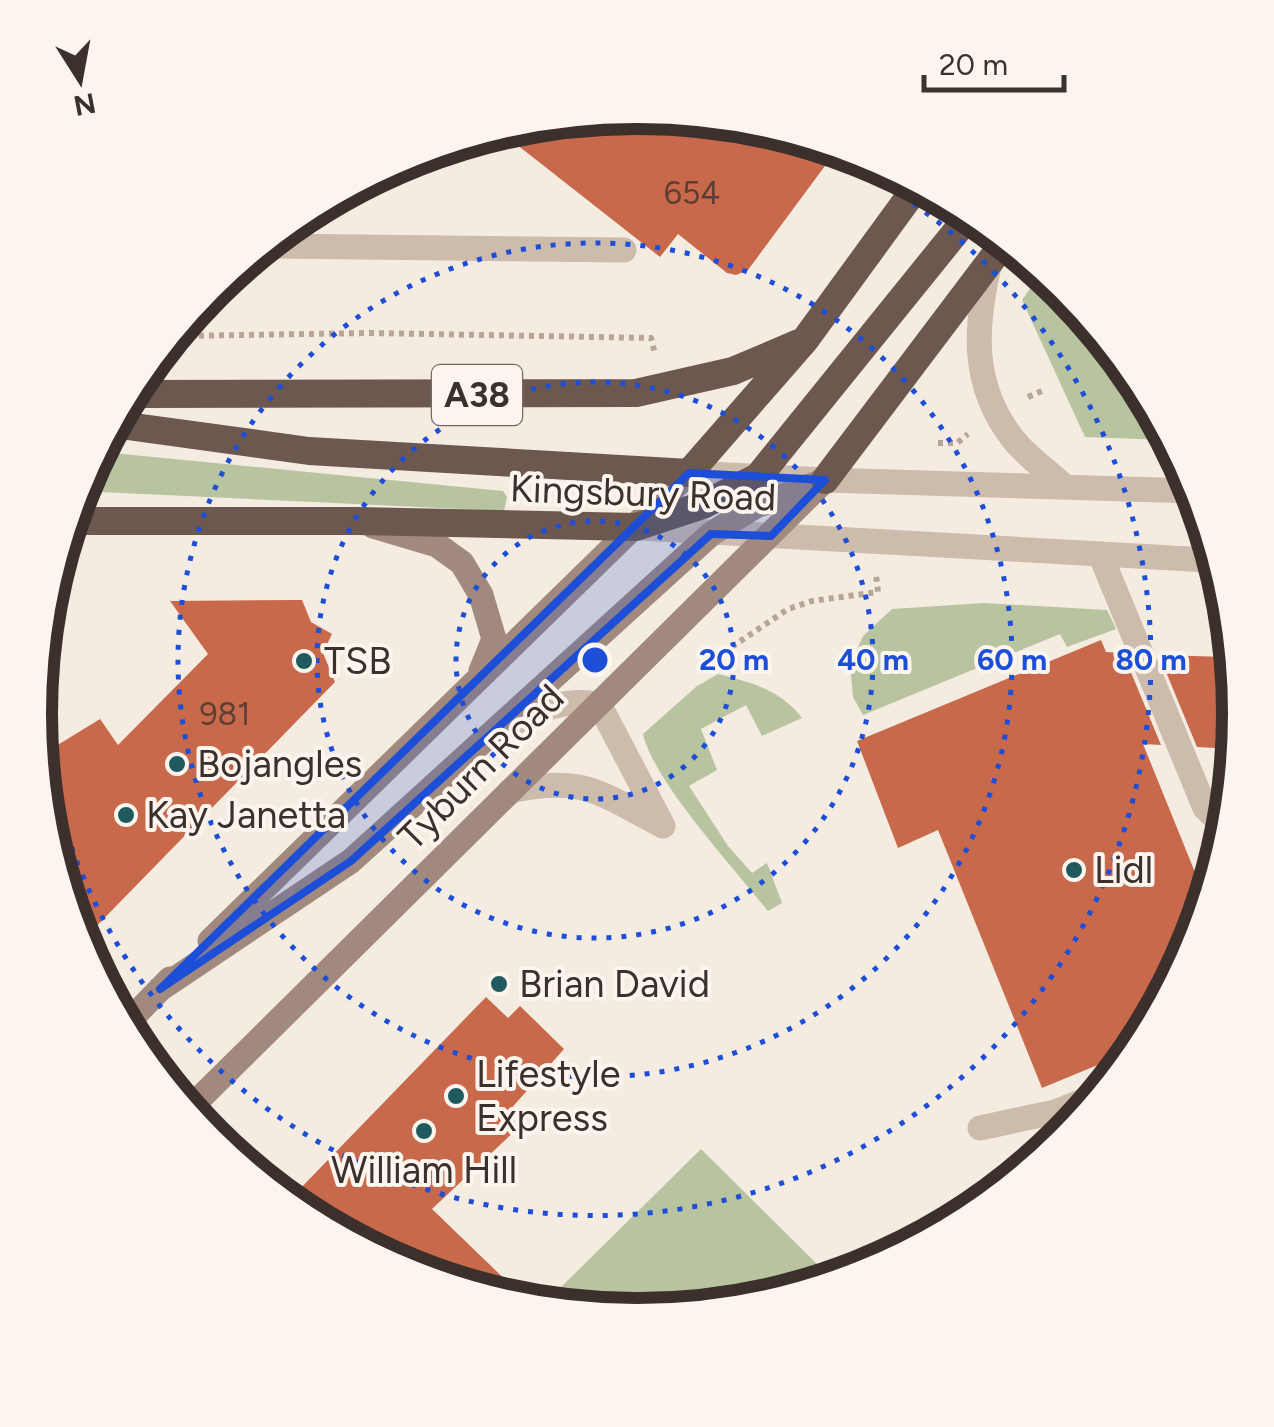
<svg xmlns="http://www.w3.org/2000/svg" width="1274" height="1427" font-family="Figtree,sans-serif">
  <rect width="100%" height="100%" fill="#f4ebe1"/>
  <path fill="#b8c4a0" d="M1041 273 1063 288 1164 440 1085 437 1022 300Z
    M102 452 503 491 507 497 504 511 79 491 81 483Z
    M984 603 1107 610 1116 629 1067 647 1060 634 863 715 853 697 850 665 863 636 892 609Z
    M718 674C752 683 780 689 802 718L762 736 746 705 701 729 717 770 689 786 728 846 752 873 767 863 782 903 768 911C734 868 654 782 643 734L697 686Z
    M701 1149 828 1275 956 1210 867 1270 636 1315 550 1298Z"/>
  <path fill="#c8694b" d="M638 112 836 151 748 270 736 275 727 273 678 234 660 257 507 137Z
    M302 600 311 622 332 634 323 653 335 682 80 943 43 754 100 719 118 745 208 654 170 601Z
    M1101 640 1106 652 1123 653 1161 745 1143 744 1203 892 1193 944 1117 1057 1042 1088 938 830 898 848 857 741Z
    M1159 655 1228 657 1239 714 1232 749 1197 747Z
    M486 997 508 1018 520 1006 564 1049 507 1113 520 1126 432 1209 518 1292 406 1269 294 1195Z"/>
  <g fill="none" stroke-linecap="round" stroke-linejoin="round">
    <path stroke="#b9a596" stroke-width="6" stroke-dasharray="5 5" stroke-linecap="butt" d="M179 336 371 333 651 338 655 354
      M1028 397 1046 389
      M938 443H957L968 434
      M700 651 711 661 788 609 812 601 878 592 876 575"/>
    <path stroke="#cdbbac" stroke-width="25" d="M274 246 624 250
      M1100 554 1205 808 1218 821
      M498 731C533 714 558 697 599 704L663 826
      M510 791C584 775 599 793 663 826
      M980 1128 1055 1112 1090 1098"/>
    <path stroke="#cdbbac" stroke-width="25" d="M990 262C975 325 970 384 1013 439 1027 457 1048 471 1064 486
      M689 473 825 480 1195 491
      M639 528 1208 560"/>
    <path stroke="#a18a7d" stroke-width="25" d="M373 526 437 545 462 563 481 595 494 639 481 671
      M210 941 689 473
      M160 989 351 861 711 534 756 506 818 483
      M131 1019 170 979
      M190 1108 825 480"/>
    <path stroke="#6c584f" stroke-width="28" d="M140 394 636 393 733 371 799 343
      M120 425 309 451 689 473 805 340 915 189
      M825 480 1001 247
      M73 521H358L636 527 703 505 758 477 964 222"/>
  </g>
  <path fill="#1d4ed8" fill-opacity="0.2" stroke="#1d4ed8" stroke-width="8" stroke-linejoin="round" d="M689 473 825 480 771 536 711 534 351 861 160 989Z"/>
  <g fill="none" stroke="#1d4ed8" stroke-width="5" stroke-dasharray="5 10">
    <circle cx="595" cy="660" r="139"/>
    <circle cx="595" cy="660" r="278"/>
    <circle cx="595" cy="660" r="417"/>
    <path d="M808 146A556 556 0 1 1 40 694"/>
  </g>
  <g fill="#1f5a5e" stroke="#fbf5ee" stroke-width="4">
    <circle cx="304" cy="661" r="10"/>
    <circle cx="177" cy="764" r="10"/>
    <circle cx="126" cy="815" r="10"/>
    <circle cx="1074" cy="870" r="10"/>
    <circle cx="499" cy="984" r="10"/>
    <circle cx="456" cy="1096" r="10"/>
    <circle cx="424" cy="1131" r="10"/>
  </g>
  <g text-anchor="middle" stroke-width="8" stroke-linejoin="round" paint-order="stroke">
    <g font-size="32" fill="#5e3e33">
      <text x="692" y="204">654</text>
      <text x="225" y="725">981</text>
    </g>
    <rect fill="#fbf5ee" stroke="#756b66" stroke-width="2.5" x="432" y="365" width="90" height="60" rx="8"/>
    <g font-size="35" font-weight="bold" fill="#3b302b">
      <text x="477" y="407">A38</text>
    </g>
    <g font-size="38" fill="#3b302b" stroke="#fbf5ee">
      <text transform="translate(643 493) rotate(2)" y="13">Kingsbury Road</text>
      <text transform="translate(481 767) rotate(-45)" y="13">Tyburn Road</text>
    </g>
    <g font-size="38" fill="#3b302b" stroke="#fbf5ee" text-anchor="start">
      <text x="324" y="674">TSB</text>
      <text x="197" y="777">Bojangles</text>
      <text x="146" y="828">Kay Janetta</text>
      <text x="1094" y="883">Lidl</text>
      <text x="519" y="997">Brian David</text>
      <text x="476" y="1087">Lifestyle<tspan x="476" dy="44">Express</tspan></text>
      <text x="424" y="1183" text-anchor="middle">William Hill</text>
    </g>
  </g>
  <path d="M0 0H1274V1427H0ZM636 129H638A584 584 0 0 1 1222 713V714A584 584 0 0 1 638 1298H636A584 584 0 0 1 52 714V713A584 584 0 0 1 636 129Z" fill="#fbf5ee" fill-rule="evenodd"/>
  <path fill="none" stroke="#3b302b" stroke-width="12" d="M636 129H638A584 584 0 0 1 1222 713V714A584 584 0 0 1 638 1298H636A584 584 0 0 1 52 714V713A584 584 0 0 1 636 129Z"/>
  <circle cx="595" cy="660" r="15" fill="#1d4ed8" stroke="#fbf5ee" stroke-width="5"/>
  <g font-size="30" text-anchor="middle" font-weight="bold" fill="#1d4ed8" stroke="#fbf5ee" stroke-width="8" stroke-linejoin="round" paint-order="stroke">
    <text x="734" y="670">20 m</text>
    <text x="873" y="670">40 m</text>
    <text x="1012" y="670">60 m</text>
    <text x="1151" y="670">80 m</text>
  </g>
  <g transform="translate(80 80) rotate(169)" stroke="#fbf5ee" stroke-width="8" paint-order="stroke">
  <path d="M0-8L18 38L0 25L-18 38Z" fill="#3b302b"/>
  <text y="-15" font-size="28" font-weight="bold" text-anchor="middle" fill="#3b302b">N</text>
  </g>
  <path d="M924 75v15h140v-15" fill="none" stroke="#3b302b" stroke-width="5"/>
  <text x="939" y="75" font-size="30" fill="#3b302b" stroke="#fbf5ee" stroke-width="8" paint-order="stroke">20 m</text>
</svg>
